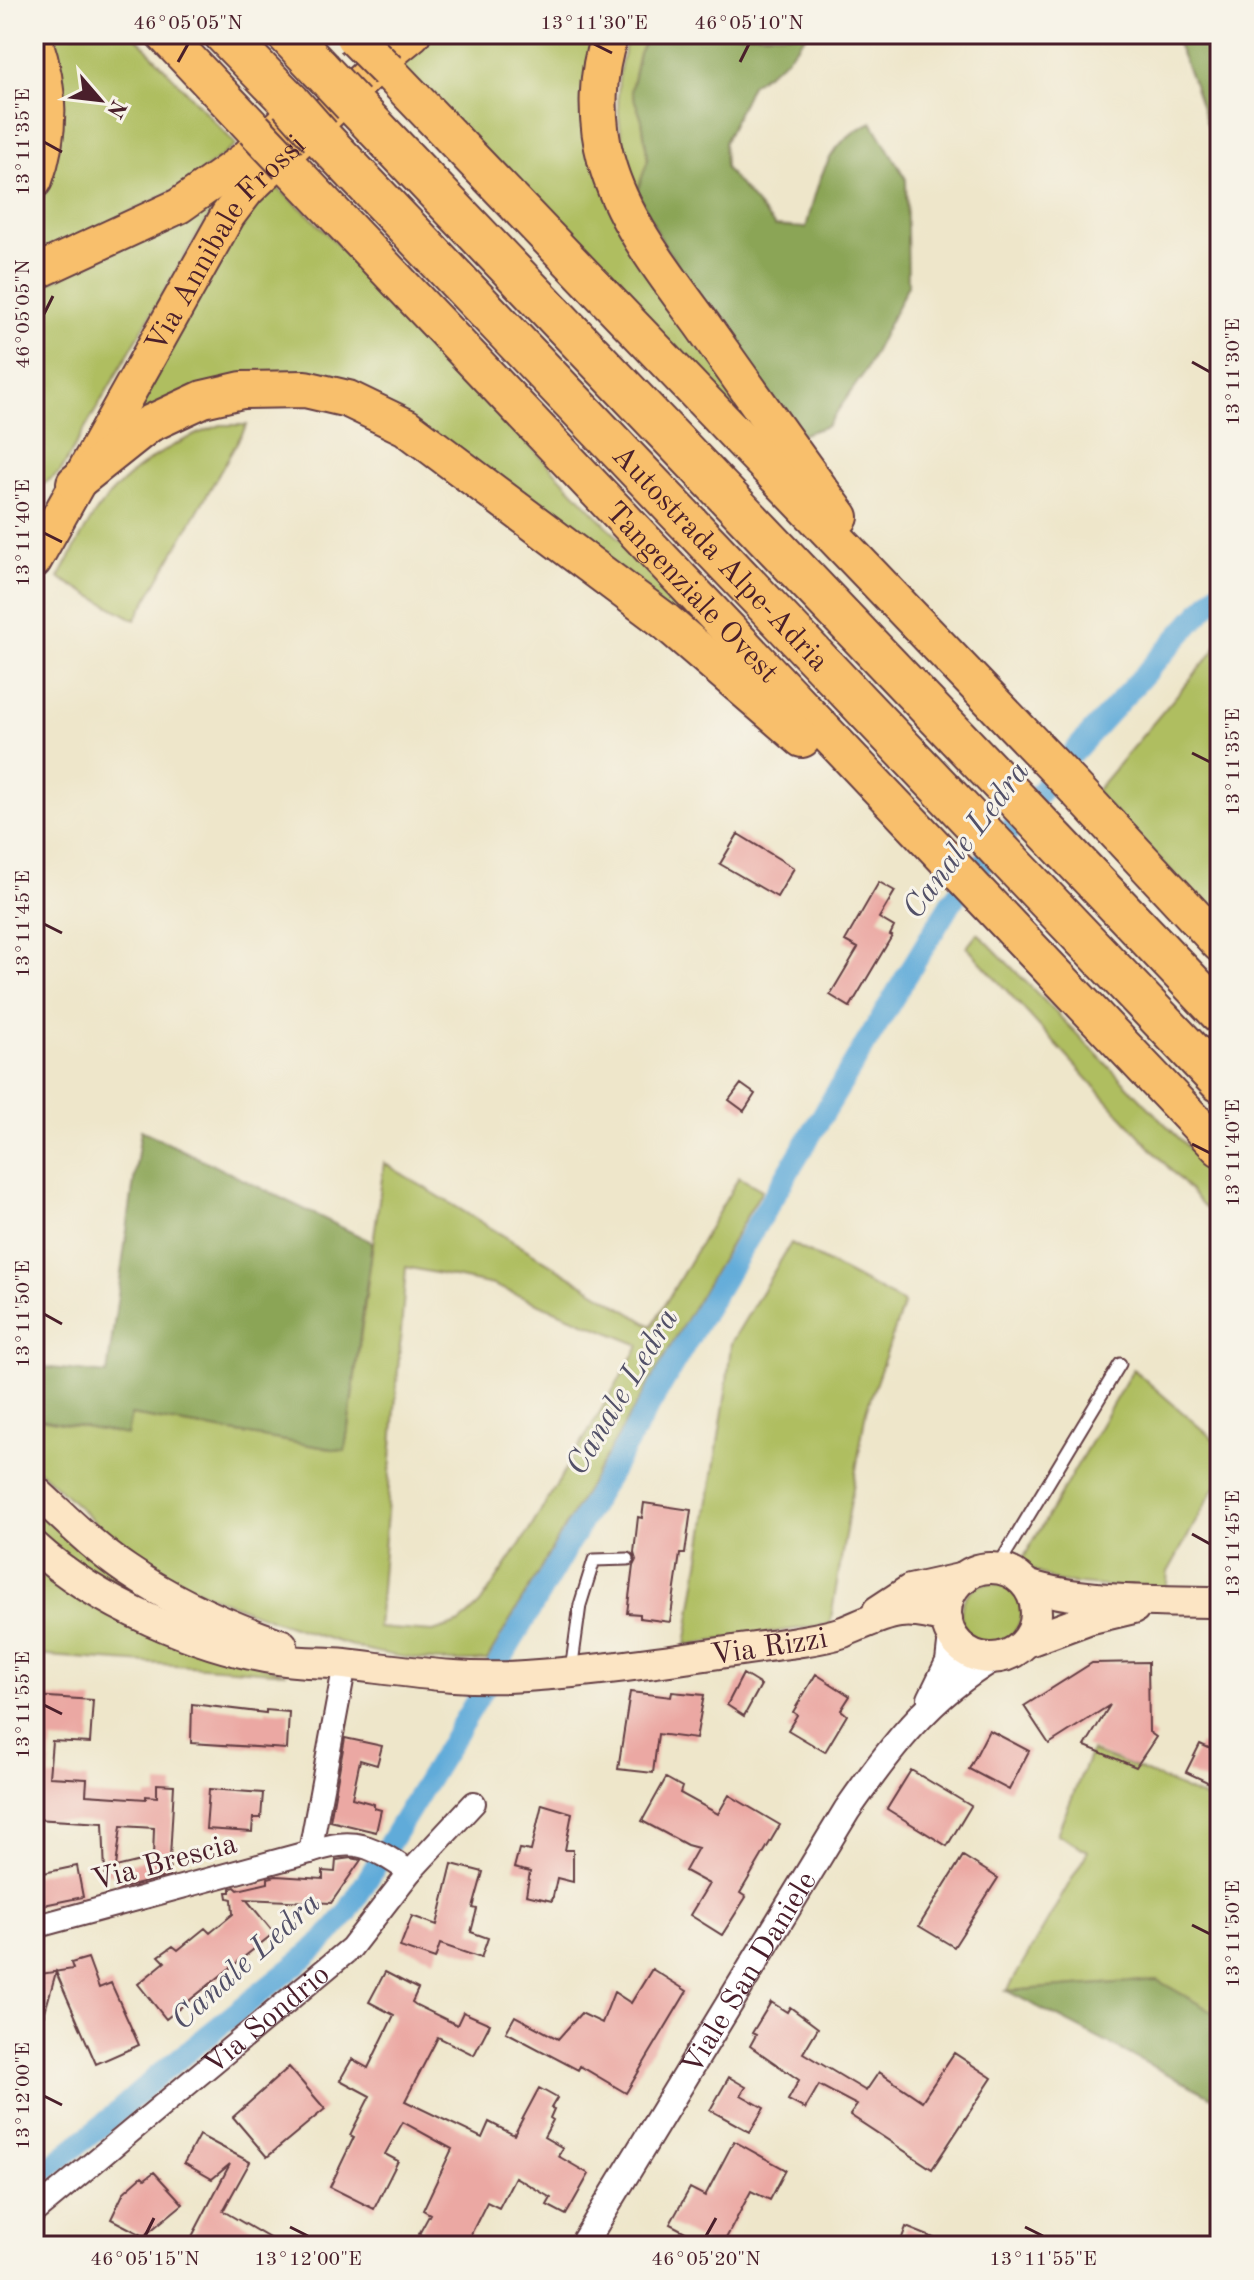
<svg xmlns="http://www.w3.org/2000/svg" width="1254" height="2280" font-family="'Old Standard TT',serif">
  <rect width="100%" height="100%" fill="#f7f3e8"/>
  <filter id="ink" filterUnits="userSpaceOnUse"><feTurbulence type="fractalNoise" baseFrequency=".0125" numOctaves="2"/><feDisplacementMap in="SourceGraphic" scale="16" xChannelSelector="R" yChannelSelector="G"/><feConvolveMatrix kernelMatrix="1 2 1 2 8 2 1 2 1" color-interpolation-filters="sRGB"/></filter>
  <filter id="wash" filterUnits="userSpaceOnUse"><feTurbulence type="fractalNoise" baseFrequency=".006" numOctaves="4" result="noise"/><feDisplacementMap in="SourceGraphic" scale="32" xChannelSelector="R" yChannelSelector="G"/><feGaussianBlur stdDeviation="1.8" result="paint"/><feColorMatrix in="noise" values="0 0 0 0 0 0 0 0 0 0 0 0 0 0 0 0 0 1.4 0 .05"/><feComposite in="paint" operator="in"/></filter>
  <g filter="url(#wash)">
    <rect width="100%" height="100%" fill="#eee6ca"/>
    <path fill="#afbe60" stroke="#7c6e46" stroke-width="2" fill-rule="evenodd" d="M45 34H133L236 145 183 186 34 259V219L50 181Z
      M436 34H595L593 149 786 465 396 65Z
      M630 34H649L639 53 631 90 642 120 648 160 637 192C619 142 608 85 630 34Z
      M274 185 309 215 752 677 349 386 133 419C176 340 213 253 274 185Z
      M230 186 198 233 60 472 34 491V290L166 227Z
      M221 425H247L135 620 59 578C72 555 83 529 99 508 130 467 174 441 221 425Z
      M1220 640V922L1095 792 1214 651Z
      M978 933 1220 1180V1224L967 947Z
      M384 1163 652 1326 739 1177 762 1190 487 1660C408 1667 346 1646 273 1620 232 1605 187 1588 150 1565 108 1538 71 1499 34 1466V1418L126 1434 131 1415 345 1451ZM406 1267 493 1285 640 1345 529 1531 480 1604 460 1623 433 1632 378 1628Z
      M791 1243 904 1303 866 1411 830 1624 686 1645 726 1392 731 1343Z
      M1133 1369 1220 1445V1478L1168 1572 1166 1592 1058 1582 1020 1564Z
      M34 1507 187 1619 113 1587 67 1559 34 1530Z
      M34 1568 76 1598 131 1626 287 1673 34 1655Z
      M961 1613a30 30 0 1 1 60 0a30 30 0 1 1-60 0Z
      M1091 1751 1142 1770 1220 1805V2016L1157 1980 1007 1991 1088 1851 1057 1834Z"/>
    <path fill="#8ba556" stroke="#6a6240" stroke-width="2" d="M649 34H807L785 60 751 85 724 143 725 168 775 226 806 228C818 183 825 142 872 122L906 179 908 285 864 373 827 426 797 436 665 247 637 192 648 160 642 120 631 90 639 53Z
      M1173 34H1220V162L1193 82Z
      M141 1130 372 1242 345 1451 131 1415 127 1435 34 1418V1366L107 1374Z
      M1157 1980 1220 2016V2101L1007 1991Z"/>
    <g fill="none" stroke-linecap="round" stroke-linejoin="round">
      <path stroke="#60abd9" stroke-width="22" d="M34 2180 105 2123 161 2073 305 1957 329 1935 347 1913 495 1670 711 1300 950 904 1061 766 1220 591"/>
    </g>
    <g id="blocks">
      <path fill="#eba8a3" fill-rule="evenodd" d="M738 834 794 868 777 897 720 864Z
        M879 882 895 891 879 918 894 927 890 935 892 936 850 1007 830 995 858 948 845 941Z
        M741 1084 755 1094 744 1111 729 1100Z
        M644 1503 691 1510 685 1554H680L670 1622 640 1618V1614L627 1613 633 1566 636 1560 634 1553 638 1517 642 1518Z
        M1148 1662 1149 1732 1156 1737 1136 1767 1085 1746 1110 1705 1049 1744 1024 1706 1092 1663Z
        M743 1674 761 1685 744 1716 727 1705Z
        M816 1674 850 1696 841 1710 847 1715 825 1752 788 1730 797 1715 793 1712Z
        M630 1692 671 1697 672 1692 704 1695 696 1739 658 1734 653 1773 618 1769Z
        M34 1696 93 1700 90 1743 52 1741 49 1777 87 1779 86 1795 146 1799V1796L157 1797V1784L174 1785 169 1876 119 1889 115 1874H105L103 1823 34 1819ZM121 1826 154 1828 153 1858 116 1867Z
        M192 1704 266 1713V1710L289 1712 287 1749 191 1743Z
        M989 1730 1029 1751 1009 1790 969 1769Z
        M345 1738 382 1746 377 1765 360 1760 352 1798 374 1804V1808L381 1810 376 1832 330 1821Z
        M1200 1744 1220 1753V1788L1186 1772Z
        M911 1770 971 1806 947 1846 887 1809Z
        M666 1778 682 1787 680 1793 718 1814 729 1795 780 1825 740 1893 746 1897 722 1935 690 1915 709 1884 685 1871 698 1848 687 1845 642 1821Z
        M209 1789 263 1793 261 1818H253L252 1832 206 1829Z
        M542 1804 572 1813 565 1850H573V1882L557 1878 552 1901 526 1895 530 1872 514 1868 519 1849 531 1851Z
        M963 1856 998 1878 954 1947 919 1926Z
        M351 1858 361 1860 331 1903 246 1899 274 1933 166 2019 138 1984 165 1962 159 1956 173 1946 178 1950 205 1928 210 1933 233 1914 232 1899 228 1898 227 1892H231V1888L235 1887 238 1890 268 1883V1878L276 1876 323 1879V1871L335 1872 336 1860Z
        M452 1864 483 1872 473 1908 477 1909 471 1932 488 1938 481 1958 440 1944 435 1959 400 1947 412 1916 437 1925Z
        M77 1866 83 1897 34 1907V1875Z
        M88 1958 99 1988 111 1983 139 2045 96 2064 56 1972 39 2033 34 2032V1975L73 1969 71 1963Z
        M652 1969 687 1991 626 2093 580 2066 578 2070 506 2032 515 2016 558 2039 581 2013 602 2023 614 1992 631 2003Z
        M385 1972 418 1989 412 2002 416 2005 457 2025 463 2012 490 2024 474 2055 438 2037 405 2101 482 2138 489 2122 514 2135 539 2088 557 2098 551 2108 554 2109 550 2118 553 2120 544 2137 563 2148 558 2156 589 2174 566 2215 547 2205 551 2198 515 2177 499 2208 487 2202 465 2246H442L419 2234 430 2214 423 2210 452 2149 403 2122 385 2154 398 2161 374 2209 330 2187 354 2137 350 2135 370 2096 340 2080 352 2059 368 2068 394 2015 369 2002Z
        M771 2002 787 2012 790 2007 818 2028 803 2053 866 2091 879 2072 922 2101 954 2053 992 2078 932 2169 850 2115 857 2105 819 2085 805 2109 788 2100 799 2080 750 2046 756 2035 752 2033Z
        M289 2067 325 2109 267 2157 233 2117Z
        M729 2077 746 2087 741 2095 764 2108 750 2132 710 2110Z
        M199 2135 250 2162 223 2211 283 2246H187L230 2164 212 2179 184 2163Z
        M734 2141 786 2170 770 2200 751 2191 722 2246H712L670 2224 690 2188 705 2196Z
        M154 2172 183 2204 144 2236 111 2219 124 2192 142 2176 145 2179Z
        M906 2227 951 2245V2246H899Z"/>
    </g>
  </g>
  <g filter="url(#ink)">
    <use href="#blocks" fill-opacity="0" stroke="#633d43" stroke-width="2"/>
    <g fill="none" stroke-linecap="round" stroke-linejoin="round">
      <defs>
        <path id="service" d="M997 1568 1120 1364
          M571 1671 580 1605 594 1560 628 1559"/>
        <g id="minor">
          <path d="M310 1852C356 1836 371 1846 410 1872"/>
          <path d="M34 1927 310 1852 345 1664"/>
          <path id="s1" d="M34 2212 351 1948 410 1872 474 1803"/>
        </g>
        <g id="tertiary">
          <path d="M931 1699 949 1662 952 1635"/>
          <path id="s2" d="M582 2246 847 1810C888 1751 930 1695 994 1658"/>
        </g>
        <g id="secondary">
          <path d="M34 1490C64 1517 93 1547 127 1570 175 1603 228 1626 282 1645"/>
          <path id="s3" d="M34 1546C96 1603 201 1649 284 1660 304 1663 325 1662 345 1664 405 1671 464 1681 525 1676 614 1670 702 1655 790 1643 807 1640 826 1638 843 1632 885 1615 900 1603 947 1619"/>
          <circle cx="991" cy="1613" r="45"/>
          <path d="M1027 1585C1081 1603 1162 1601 1220 1602"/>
          <path d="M878 1611 910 1590 964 1578"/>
          <path d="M1026 1642 1088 1619 1134 1608"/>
        </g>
        <g id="primary">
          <path d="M34 273 179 206 244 160 285 122"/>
          <path id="s4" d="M34 561 228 215 247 190 397 47 413 34"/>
        </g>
        <g id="trunk">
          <path d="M164 34 254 129"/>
          <path d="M610 34C596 74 595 119 606 160 622 220 665 274 701 323 747 388 793 453 840 517"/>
          <path d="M34 41C50 89 51 133 34 180"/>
          <path d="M388 71 1073 786 1220 944"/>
          <path id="s5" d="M288 165 1220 1148"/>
          <path d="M75 483 149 424 203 399 242 390 305 389 348 399 406 427 665 621 802 739"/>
        </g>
        <g id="motorway">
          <path d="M224 34 290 102"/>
          <path d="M287 34 320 69"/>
          <path d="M353 104 1220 1013"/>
          <path id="s6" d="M320 136 1220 1082"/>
        </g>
      </defs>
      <use href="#service" stroke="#633d43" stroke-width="15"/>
      <use href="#minor" stroke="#633d43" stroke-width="26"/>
      <use href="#tertiary" stroke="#633d43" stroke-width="30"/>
      <use href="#secondary" stroke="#633d43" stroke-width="34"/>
      <use href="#primary" stroke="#633d43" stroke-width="38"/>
      <use href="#trunk" stroke="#633d43" stroke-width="40"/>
      <use href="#motorway" stroke="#633d43" stroke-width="44"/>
      <use href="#service" stroke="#fff" stroke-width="11"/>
      <use href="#minor" stroke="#fff" stroke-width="22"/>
      <use href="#tertiary" stroke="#fff" stroke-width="26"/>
      <use href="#secondary" stroke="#fce5c4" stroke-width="30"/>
      <use href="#primary" stroke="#f8bf6c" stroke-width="34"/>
      <use href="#trunk" stroke="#f8bf6c" stroke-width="36"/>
      <use href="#motorway" stroke="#f8bf6c" stroke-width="40"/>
      <defs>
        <path id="trunk-bridge" d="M354 37 388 71
          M254 129 288 165"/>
        <path id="motorway-bridge" d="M320 69 353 104
          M290 102 320 136"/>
      </defs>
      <use href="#trunk-bridge" stroke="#633d43" stroke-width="40" stroke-linecap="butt"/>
      <use href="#motorway-bridge" stroke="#633d43" stroke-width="44" stroke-linecap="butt"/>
      <use href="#trunk-bridge" stroke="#f8bf6c" stroke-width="36"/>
      <use href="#motorway-bridge" stroke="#f8bf6c" stroke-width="40"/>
    </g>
  </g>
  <path fill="none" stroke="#4a1f2b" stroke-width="3" d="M594 44 612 53M178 62 188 44M740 62 749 44M44 142 62 152M44 314 53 296M1192 362 1210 372M44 533 62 542M1192 753 1210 762M44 924 62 933M1192 1144 1210 1153M44 1314 62 1324M1192 1534 1210 1544M44 1705 62 1714M1192 1925 1210 1934M44 2096 62 2105M290 2227 308 2236M1025 2227 1043 2236M145 2236 154 2218M706 2236 716 2218"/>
  <g text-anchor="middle" stroke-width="6" stroke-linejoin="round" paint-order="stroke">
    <g font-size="30" fill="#4a1f2b" stroke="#f7f3e8">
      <text dy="10" stroke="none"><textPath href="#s4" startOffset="372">Via Annibale Frossi</textPath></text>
      <text dy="10" stroke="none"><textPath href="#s6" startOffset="582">Autostrada Alpe-Adria</textPath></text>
      <text dy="10" stroke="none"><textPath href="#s5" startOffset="588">Tangenziale Ovest</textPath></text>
      <text dy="10" stroke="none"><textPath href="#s3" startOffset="766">Via Rizzi</textPath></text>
      <text transform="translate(164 1861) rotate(-15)" y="10">Via Brescia</text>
      <text dy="10" stroke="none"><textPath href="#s2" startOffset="320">Viale San Daniele</textPath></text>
      <text dy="10" stroke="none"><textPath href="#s1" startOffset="302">Via Sondrio</textPath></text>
    </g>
    <g font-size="32" font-style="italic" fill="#525068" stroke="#f7f3e8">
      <text transform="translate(965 839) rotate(-53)" y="11">Canale Ledra</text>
      <text transform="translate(621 1391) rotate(-59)" y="11">Canale Ledra</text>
      <text transform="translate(245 1960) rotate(-42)" y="11">Canale Ledra</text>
    </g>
  </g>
  <rect width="1254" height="2280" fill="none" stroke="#f7f3e8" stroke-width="88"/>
  <g transform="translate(100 100) rotate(118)" stroke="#f7f3e8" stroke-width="6" paint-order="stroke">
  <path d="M0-6L14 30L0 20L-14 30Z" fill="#4a1f2b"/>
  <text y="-12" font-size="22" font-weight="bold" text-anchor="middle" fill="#4a1f2b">N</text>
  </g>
  <rect x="44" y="44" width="1166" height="2192" fill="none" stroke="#4a1f2b" stroke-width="3"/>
  <g font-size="20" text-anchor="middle" fill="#4a1f2b">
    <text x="188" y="29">46°05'05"N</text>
    <text x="594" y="29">13°11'30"E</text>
    <text x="749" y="29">46°05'10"N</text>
    <text transform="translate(22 142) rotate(-90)" y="7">13°11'35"E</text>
    <text transform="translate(22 314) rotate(-90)" y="7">46°05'05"N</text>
    <text transform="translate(1232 372) rotate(-90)" y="7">13°11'30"E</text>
    <text transform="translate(22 533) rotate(-90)" y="7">13°11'40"E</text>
    <text transform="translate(1232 762) rotate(-90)" y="7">13°11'35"E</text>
    <text transform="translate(22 924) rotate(-90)" y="7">13°11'45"E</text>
    <text transform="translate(1232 1153) rotate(-90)" y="7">13°11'40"E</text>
    <text transform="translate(22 1314) rotate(-90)" y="7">13°11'50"E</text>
    <text transform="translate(1232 1544) rotate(-90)" y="7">13°11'45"E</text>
    <text transform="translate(22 1705) rotate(-90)" y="7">13°11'55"E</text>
    <text transform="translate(1232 1934) rotate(-90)" y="7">13°11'50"E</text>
    <text transform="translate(22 2096) rotate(-90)" y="7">13°12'00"E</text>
    <text x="145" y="2265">46°05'15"N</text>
    <text x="308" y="2265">13°12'00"E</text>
    <text x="706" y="2265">46°05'20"N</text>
    <text x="1043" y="2265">13°11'55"E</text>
  </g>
</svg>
